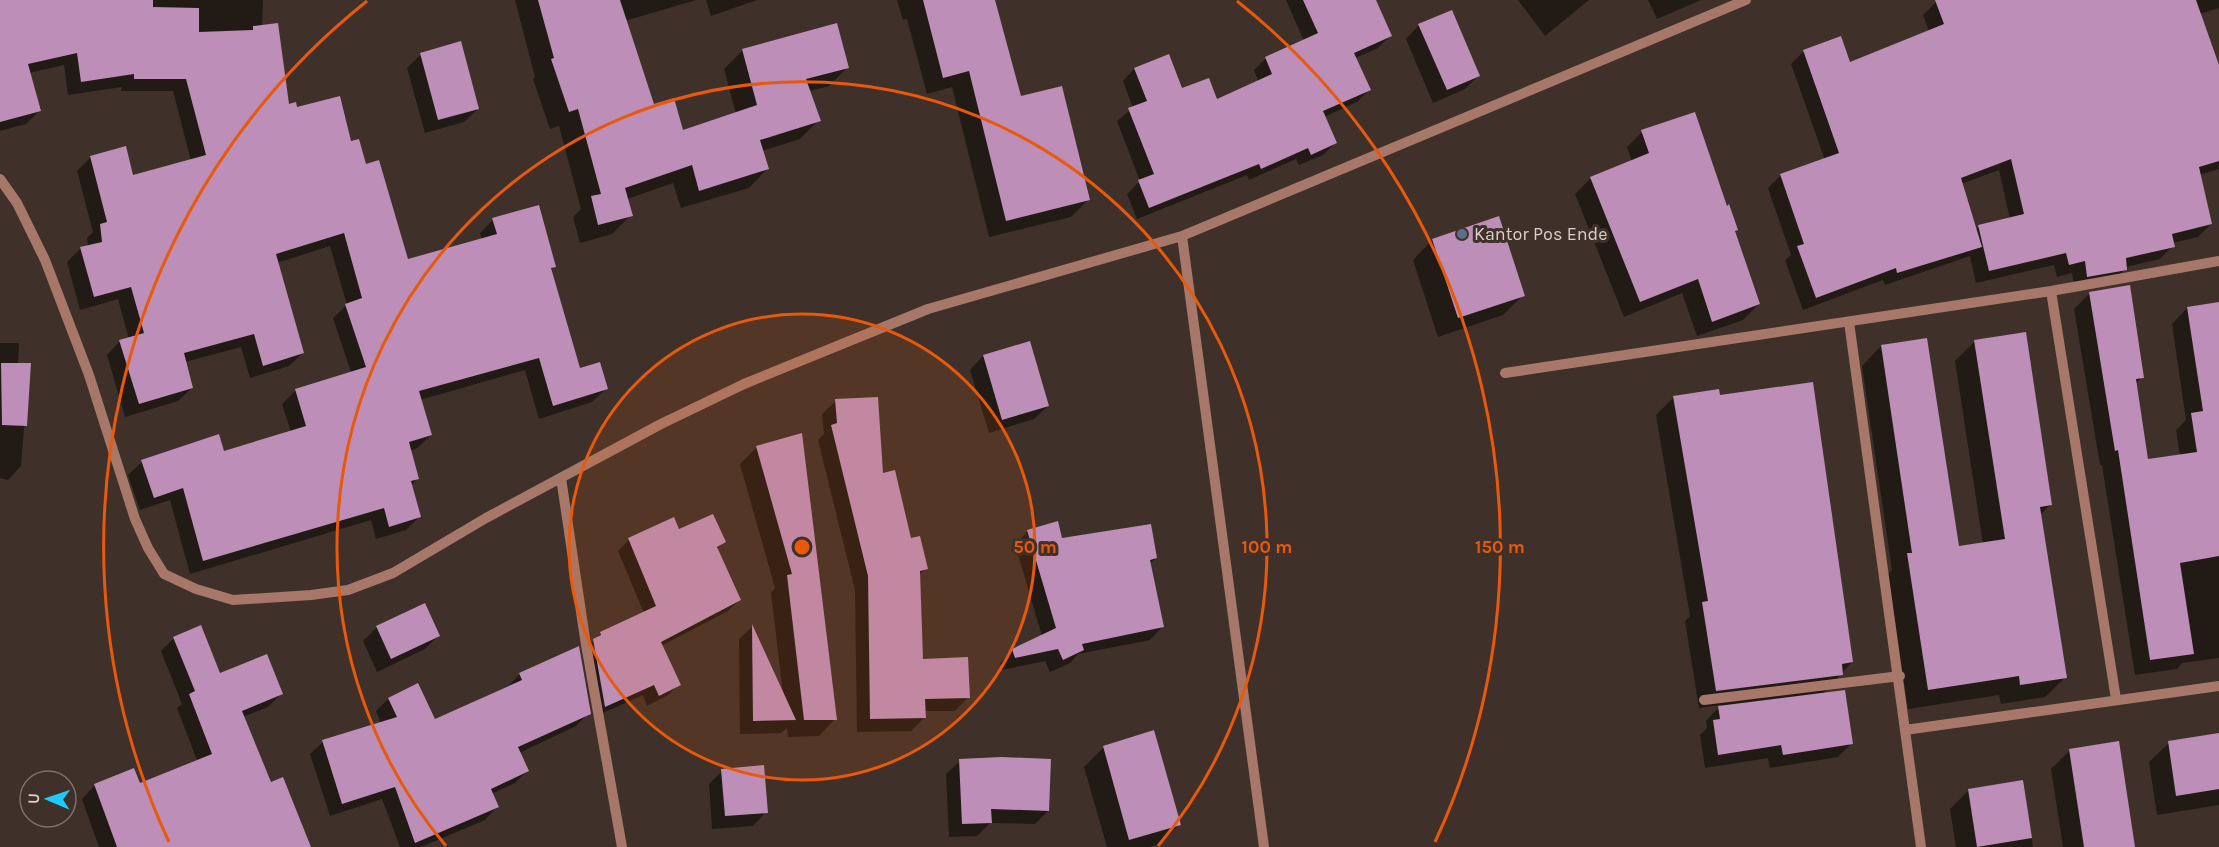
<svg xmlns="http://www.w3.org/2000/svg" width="2219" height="847" font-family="Karla,sans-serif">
  <rect width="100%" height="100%" fill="#3f3129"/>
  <path fill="#0007" fill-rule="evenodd" d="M0 0H263L262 27 287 106 350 143 365 166 407 261 482 240 480 233 493 220 554 267 550 270 579 370 606 389 592 402 539 419 525 370 420 400 431 435 417 448 410 451 418 478 411 486 420 516 406 530 376 539 371 520 190 574 170 500 140 510 128 475 142 462 223 453 291 432 282 404 296 390 351 372 333 318 347 305 330 246 277 263 303 353 289 366 250 378 241 347 185 362 192 388 178 401 125 417 107 355 120 341 129 339 118 299 80 310 67 262 81 248 88 247 87 238 93 232 77 171 91 157 132 177 191 161 173 91H121L122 87 68 95 64 65 29 73 39 111 26 124 0 131Z
    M515 0H696L625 21 653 105 682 132 736 114 724 69 743 50 848 67 829 86 809 91 819 120 800 139 762 151 767 169 749 188 681 208 673 183 627 199 631 215 612 234 580 243 573 217 581 209 559 126 550 129 533 79 535 77Z
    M706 0H757L711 16Z
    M897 0H979L1020 98 1088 200 1071 217 989 237 952 87 927 94 907 19 903 20Z
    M1286 0H1359L1390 36 1378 48 1355 58 1369 90 1357 102 1324 117 1335 143 1323 155 1299 165 1296 159 1249 180 1247 175 1137 219 1127 194 1140 181 1117 121 1133 108 1123 81 1134 69 1181 90 1216 101 1259 82 1254 70 1266 58 1304 41Z
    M1518 0H1589L1545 36Z
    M1648 0H1701L1657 19Z
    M1943 0H2219V8L2200 14 2219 70V169L2199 175 2211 224 2198 237 2172 243 2173 246 2160 259 2126 267 2113 282 2075 289 2072 273 2057 277 2054 265 1976 283 1970 256 1885 285 1883 280 1803 310 1785 260 1791 255 1768 188 1781 175 1825 160 1791 64 1804 51 1849 64 1929 31 1923 15 1936 2ZM1999 170 2010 219 1979 227 1975 230 1961 184Z
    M1419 25 1478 76 1465 89 1433 103 1406 39Z
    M421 54 478 109 464 122 425 133 407 68Z
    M1642 132 1726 207 1737 230 1734 233 1759 304 1743 320 1697 336 1682 293 1624 317 1575 194 1591 178 1632 162 1627 147Z
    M1432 240 1523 295 1503 315 1438 337 1413 260Z
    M2090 293 2142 377 2135 384 2147 461 2180 456 2176 430 2186 420 2172 324 2187 308 2219 304V658L2182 663 2177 669 2135 675 2102 465H2100L2074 309Z
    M1975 341 2050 505 2040 515 2065 678 2045 697 2001 704 1999 695 1908 709 1888 574 1892 570 1862 366 1881 346 1957 548 1983 544 1955 361Z
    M0 343H19L18 365H29L21 466 8 480 0 478Z
    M1029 343 1048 406 1034 419 989 433 970 370 983 356Z
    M1674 397H1719L1852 662 1822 695 1852 743 1838 757 1770 768 1768 758 1705 768 1700 735 1707 728 1706 721 1721 705 1699 708 1685 621 1690 616 1656 415Z
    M836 401 882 475 910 540 926 568 919 575 922 660 968 697 955 711H924L925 717 911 731 857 732 855 590 818 440 824 434 822 414Z
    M757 447 835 719 819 736 788 737 787 728 781 733 740 734 739 639 752 627 783 693 771 593 775 588 740 464Z
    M1028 531 1156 558 1149 564 1162 627 1150 640 1078 654 1070 663 1050 672 1045 661 1002 670 1000 663 1013 650 1042 636 1015 544Z
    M629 540 724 542 716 550 739 600 728 611 661 646 679 684 668 695 647 706 643 695 594 717 582 652 601 633 644 613 618 551Z
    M377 627 438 636 425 649 377 672 363 641Z
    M174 638 219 674 281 694 268 707 243 717 270 784 309 847H99L82 799 95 785H139L197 760 177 708 182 704 161 651Z
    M520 674 589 713 576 726 519 753 527 771 515 783 491 794 497 807 485 820 421 847H400L382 799 330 816 310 754 323 742 381 723 376 711 388 699 435 721 507 687Z
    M2219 735V805L2157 815 2149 762 2169 743Z
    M1104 747 1179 825 1160 844 1150 847H1107L1084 767Z
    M2070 750 2134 847H2063L2051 769Z
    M960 761 1048 811 1035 824 990 823 977 836 949 837 946 774Z
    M722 771 766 812 753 826 712 829 709 784Z
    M2022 782 2033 847H1956L1950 809 1969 790Z"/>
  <path fill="#bd8eb7" d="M0 0H153V7L199 8V32L253 30V26L278 23 289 104 296 102 297 107 340 96 351 141 359 139 366 164 379 160 408 259 497 234 492 218 539 205 556 267 551 268 580 368 600 362 608 389 553 406 539 358 419 391 432 435 409 442 419 479 411 481 421 517 389 527 384 508 203 561 183 488 154 498 141 460 219 434 224 451 306 426 295 389 366 367 345 304 362 298 344 233 276 254 304 353 263 366 254 334 184 353 193 388 139 404 119 340 144 333 131 287 94 297 80 247 102 242 100 224 107 222 90 156 126 146 133 175 206 155 186 79H134V74L81 82 77 53 28 64 41 111 0 122Z
    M538 0H620L654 104 674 98 683 130 757 105 742 49 837 23 849 68 806 79 821 121 760 140 769 169 699 191 692 165 625 188 633 216 598 225 591 196 601 194 578 109 569 112 551 59 554 58Z
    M923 0H995L1021 96 1062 86 1090 200 1006 221 969 71 943 78Z
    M1303 0H1376L1392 36 1354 53 1371 90 1323 111 1337 143 1311 155 1308 148 1261 169 1259 164 1149 208 1138 180 1154 174 1128 108 1147 101 1134 68 1169 54 1182 88 1209 78 1217 99 1272 74 1265 57 1318 33Z
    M1935 0H2196L2219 65V161L2199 167 2212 224 2172 234 2175 247 2126 258 2127 270 2087 277 2085 261 2069 265 2066 253 1989 271 1978 225 2024 214 2011 159 1961 178 1982 247 1897 273 1896 268 1816 298 1797 246 1804 244 1780 174 1839 153 1803 50 1841 36 1850 62 1944 24Z
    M1452 10 1480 76 1447 90 1418 24Z
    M461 41 479 109 438 120 420 53Z
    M1695 112 1727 206 1729 204 1738 230 1735 231 1760 304 1712 322 1698 279 1640 302 1590 177 1649 153 1641 130Z
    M1499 216 1525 296 1458 318 1432 239Z
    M2130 285 2144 378 2136 379 2148 459 2197 452 2191 413 2203 411 2187 307 2219 302V556L2180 563 2194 654 2150 660 2118 450 2115 451 2089 292Z
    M2026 332 2052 505 2040 507 2067 678 2020 685 2019 676 1928 690 1907 553H1912L1881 345 1927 338 1959 546 2005 539 1974 340Z
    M1030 341 1049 406 1002 420 983 355Z
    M1 363H31L27 426 2 425Z
    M1813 382 1853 662 1842 664 1843 675 1716 691 1702 602 1708 601 1673 396 1719 389 1720 395Z
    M878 397 883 473 895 470 911 538 920 536 928 569 920 571 923 659 968 657 970 698 925 699 926 718 870 719 868 576 831 425 837 423 835 399Z
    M802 433 837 720H804L787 575 792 574 756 446Z
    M713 514 726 542 717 547 741 600 661 642 681 685 659 696 654 685 605 707 593 639 601 635 600 632 656 606 628 538 674 517 679 529Z
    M1058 521 1062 538 1151 524 1157 558 1150 560 1164 627 1082 644 1084 650 1063 660 1058 649 1015 658 1012 649 1056 628 1027 530Z
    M425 603 440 636 391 659 376 626Z
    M752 624 796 720 753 721Z
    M201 625 220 673 267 654 283 694 242 711 271 782 283 777 311 847H117L94 784 134 768 140 783 212 754 189 694 195 691 173 637Z
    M579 646 591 714 518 747 529 771 491 789 499 807 415 843 395 787 342 804 322 740 397 717 388 698 418 683 435 719 522 680 519 673Z
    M1845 690 1853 744 1783 755 1781 745 1718 755 1713 720 1720 719 1718 706Z
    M1154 730 1181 825 1129 840 1103 746Z
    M2219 733V789L2176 796 2168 741Z
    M2119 741 2135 847H2084L2069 749Z
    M1001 757 1051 759 1049 811 991 809 992 823 962 824 959 759Z
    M764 765 768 813 725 816 721 769Z
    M2023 780 2032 838 1977 847 1968 789Z"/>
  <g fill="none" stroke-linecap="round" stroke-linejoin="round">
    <path stroke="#a7786a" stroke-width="10" d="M0 179 17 203 45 260 89 375 135 519 148 548 164 574 196 589 233 600 311 595 348 590 393 573 486 518 661 424 744 384 928 309 1182 236 1746 0
      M1182 236 1264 847
      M2051 291 2116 699
      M1849 322 1921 847
      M1505 373 2051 291 2219 261
      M561 478 586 645 622 847
      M1704 700 1900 676
      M1905 730 2219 686"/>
  </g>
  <circle cx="802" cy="547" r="233" fill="#e8590c" fill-opacity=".12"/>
  <g fill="none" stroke="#e8590c" stroke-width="3">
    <circle cx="802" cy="547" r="233"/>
    <path d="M446 846A465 465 0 1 1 1158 846"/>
    <path d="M169 842A698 698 0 0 1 367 1M1237 1A698 698 0 0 1 1435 842"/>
  </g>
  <circle fill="#5c6f8a" stroke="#3f3129" stroke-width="2" cx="1462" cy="234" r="6"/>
  <g text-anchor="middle" stroke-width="6" stroke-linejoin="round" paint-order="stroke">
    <g font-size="18" fill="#d9d0cb" stroke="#3f3129" text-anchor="start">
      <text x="1474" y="240">Kantor Pos Ende</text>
    </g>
  </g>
  <circle cx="802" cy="547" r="9" fill="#e8590c" stroke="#3f3129" stroke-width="3"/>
  <g font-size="18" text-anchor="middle" font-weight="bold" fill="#e8590c" stroke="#3f3129" stroke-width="6" stroke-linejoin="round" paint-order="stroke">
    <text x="1035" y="553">50 m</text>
    <text x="1267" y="553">100 m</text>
    <text x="1500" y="553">150 m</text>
  </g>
  <g transform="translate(48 799) rotate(272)"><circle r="28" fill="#3f3129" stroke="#7d716a" stroke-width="1.5"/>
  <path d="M0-4.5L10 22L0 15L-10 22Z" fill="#1ec9fd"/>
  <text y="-9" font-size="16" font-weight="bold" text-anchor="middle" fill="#d9d0cb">U</text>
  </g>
</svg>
